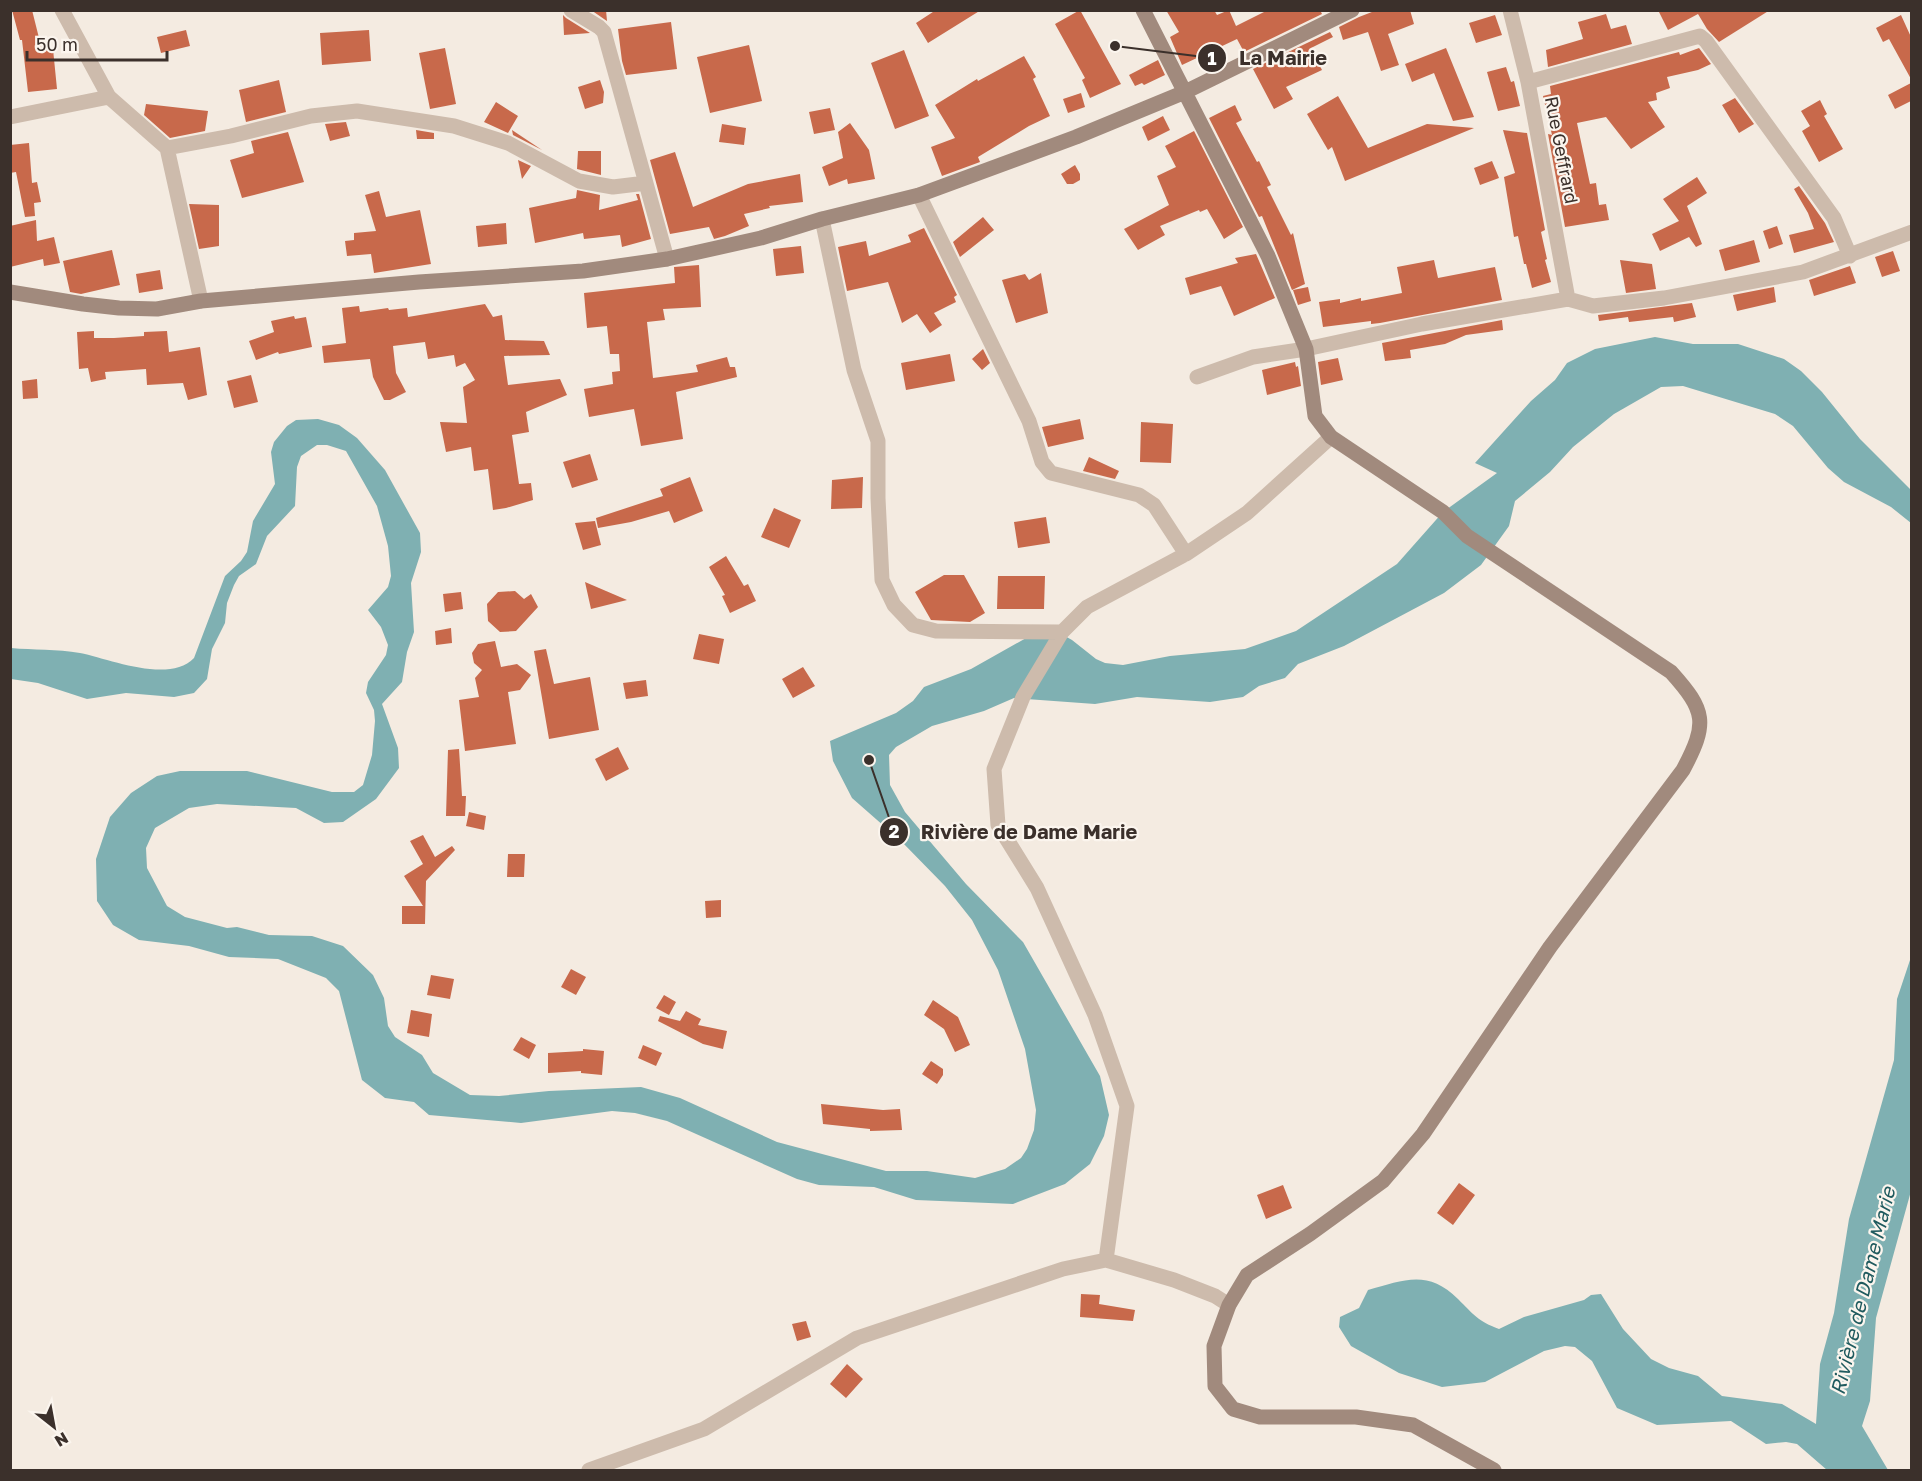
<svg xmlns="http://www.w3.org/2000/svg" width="1922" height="1481" font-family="'Golos Text',sans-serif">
  <rect width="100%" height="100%" fill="#f4ebe1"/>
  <path fill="#7fb0b2" d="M1655 337 1693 344H1738L1784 359 1801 371 1822 392 1860 439 1911 490V523L1891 507 1844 482 1828 468 1793 426 1775 414 1683 386 1661 387 1614 414 1573 447 1550 472 1515 501 1509 526 1481 565 1444 593 1344 646 1298 664 1285 678 1259 686 1243 697 1210 702 1137 697 1095 704 1014 698 984 711 932 726 896 747 889 755 890 785 905 812 966 884 1023 942 1100 1076 1109 1115 1104 1136 1090 1164 1065 1184 1013 1204 916 1200 874 1187 819 1185 797 1179 667 1121 635 1113 612 1111 521 1123 429 1115 414 1102 385 1098 362 1080 339 991 326 978 278 959 229 957 189 946 139 940 113 925 97 901 96 859 110 817 131 793 157 776 180 771H247L332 792H354L363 785 372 755 375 721 374 710 366 693 368 682 386 655 388 645 381 627 368 610 388 587 391 576 388 546 377 506 346 451 327 445H317L301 456 297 467 295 506 267 536 256 564 239 576 234 585 227 603 225 623 212 649 207 679 194 693 174 697 126 693 87 699 38 683 11 679V648C33 650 57 649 80 653 110 659 169 684 194 658L225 576 241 561 247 552 253 521 275 484 271 452 274 442 287 426 296 420 318 419 339 425 357 438 385 470 420 533 421 552 411 583 414 632 407 652 402 682 382 704 398 748 399 768 376 799 343 822 324 823 296 808 217 804 189 808 155 828 146 848 147 868 167 906 185 917 227 928 237 927 269 935 312 936 343 946 373 975 384 998 388 1026 395 1037 422 1055 433 1073 470 1095 499 1096 549 1091 641 1087 680 1098 777 1142 886 1171H927L975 1178 1005 1169 1021 1158 1027 1149 1034 1130 1036 1110 1025 1049 998 970 972 920 945 886 901 841 852 798 833 761 830 741 896 713 913 701 924 687 971 669 1035 633 1054 630 1072 640 1096 659 1105 663 1123 665 1170 656 1245 649 1296 631 1397 564 1443 512 1497 473 1475 463 1531 401 1555 380 1567 363 1595 349Z
    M1911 957V1191L1876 1318 1870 1401 1862 1426 1888 1470H1827L1797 1444 1786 1442 1766 1444 1731 1421 1657 1425 1617 1408 1592 1361 1575 1347 1565 1346 1544 1351 1485 1382 1442 1387 1399 1373 1351 1346 1339 1327 1340 1317 1359 1308 1368 1290C1404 1280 1428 1269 1458 1299 1474 1315 1478 1321 1499 1329L1524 1317 1584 1300 1591 1295 1601 1294 1623 1329 1651 1359 1669 1368 1698 1376 1722 1396 1782 1404 1816 1424 1820 1364 1834 1313 1849 1219 1894 1060 1897 999Z"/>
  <path fill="#c8694b" d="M12 10H32L42 50 53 49 57 89 28 92 22 40H20Z
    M591 10H606L607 21 604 19Z
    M936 10H981L928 43 916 23Z
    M1080 10 1121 84 1090 98 1082 80 1085 78 1055 24Z
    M1166 10H1214L1217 15 1229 10 1236 26 1268 10H1320L1322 14 1244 52 1237 39 1182 65 1170 37 1179 32Z
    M1377 10H1410L1414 24 1388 34 1399 65 1381 71 1368 32 1343 40 1339 27 1359 17Z
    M1658 10H1770L1719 42 1707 29 1698 14 1668 30Z
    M1606 14 1611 29 1626 25 1632 44 1548 67 1546 50 1583 39 1578 22Z
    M563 15 566 18 590 33 564 35Z
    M1495 15 1502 35 1476 43 1469 23Z
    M1901 15 1911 37V79L1889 39 1883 42 1876 28Z
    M671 22 677 69 626 75 622 61 618 29Z
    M186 30 190 46 161 53 157 37Z
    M369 30 371 61 322 65 320 33Z
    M1330 32 1333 37 1311 48 1322 70 1286 87 1293 99 1274 109 1253 69Z
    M749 45 762 101 710 113 697 57Z
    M445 48 456 104 430 109 419 53Z
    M1446 48 1474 117 1453 121 1434 73 1412 82 1405 64Z
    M1699 48 1711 64 1698 70 1667 77 1670 88 1656 93 1657 100 1648 102 1665 127 1631 149 1606 117 1577 123 1590 184 1596 183 1599 205 1606 204 1609 220 1565 227 1548 134 1552 135 1543 96 1551 94 1550 86 1679 52 1680 55Z
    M904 50 929 116 895 129 871 63Z
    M1024 56 1036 77 1033 79 1050 116 1029 126 978 157 980 162 942 176 931 147 955 138 935 105 977 79 978 81Z
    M1158 60 1165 75 1144 85 1142 83 1135 86 1129 75Z
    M1506 67 1511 82 1514 81 1520 106 1498 111 1487 72Z
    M279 80 286 112 246 122 239 90Z
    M600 80 604 92 603 103 585 109 578 87Z
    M1911 83V101L1895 109 1888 95Z
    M1081 93 1085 107 1068 113 1063 99Z
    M1338 96 1368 148 1427 124 1474 128 1345 181 1332 147 1328 150 1307 114Z
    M1735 98 1754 124 1739 133 1722 105Z
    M1820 100 1827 114 1824 116 1843 149 1819 162 1802 131 1810 126 1801 111Z
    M496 102 518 116 508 133 484 122Z
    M146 104 208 111 205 131 170 138 144 115Z
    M1235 105 1242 120 1236 123 1257 162 1259 161 1271 185 1267 187 1291 235 1293 233 1305 284 1292 290 1262 216 1259 217 1209 118Z
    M830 108 835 130 814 134 809 112Z
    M1163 116 1170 130 1148 141 1142 127Z
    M346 122 350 136 330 141 325 124Z
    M850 123 869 150 875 179 848 184 847 179 829 186 822 167 843 158 838 132Z
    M722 124 746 128 744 145 719 142Z
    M416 130 434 133V139H417Z
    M512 130 542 150 513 135Z
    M1503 130 1527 133 1545 230 1541 232 1547 259 1545 260 1551 282 1532 288 1526 264H1524L1518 236 1514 237 1504 177 1515 173Z
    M1194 131 1243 227 1224 239 1207 209 1200 212 1199 210 1160 226 1165 235 1138 250 1124 229 1169 205 1157 176 1176 167 1165 146Z
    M288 132 304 182 242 198 230 160 254 153 251 141Z
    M29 143 32 183 37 182 41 202 34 203 35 216 25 217 16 172 10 173V145Z
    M578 151H601V175L577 169Z
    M675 152 693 207 748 184 800 174 803 202 769 206 770 208 744 214 749 226 725 236 714 239 709 227 670 234 650 160Z
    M518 160 531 166 522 179Z
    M1492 161 1499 178 1480 185 1474 168Z
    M1075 165 1080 174V180L1073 184H1067L1061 174Z
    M1697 177 1707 193 1687 206 1702 244 1696 247 1689 237 1660 251 1652 234 1679 221 1663 199Z
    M1799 186 1825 223 1834 242 1794 253 1789 235 1814 229 1808 213 1794 189Z
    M577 190 600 195 599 210 638 200 636 194H639L651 239 622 247 620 235 584 239 583 233 535 243 529 208 576 198Z
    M379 191 386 217 420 210 431 264 374 273 371 254 347 256 345 241 354 240V233L376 231 365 195Z
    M189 204 219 205V246L199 249Z
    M983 217 994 230 960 257 953 242Z
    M36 220 37 241 54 237 60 263 44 266 43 259 10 267V226Z
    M506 223 507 244 478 247 476 226Z
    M1777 226 1783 244 1769 249 1763 231Z
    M924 228 957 295 954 297 956 302 934 313 942 325 930 333 917 314 902 323 888 282 847 291 838 247 866 241 869 256 911 242 908 235Z
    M1754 240 1760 262 1725 271 1719 250Z
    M801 246 804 273 776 276 773 249Z
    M112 250 120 285 81 294 70 292 63 261Z
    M1893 251 1900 271 1882 277 1875 257Z
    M1256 254 1275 298 1234 316 1221 286 1190 295 1185 278 1238 263 1235 258Z
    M1434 260 1438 278 1495 267 1502 300 1380 323 1371 324V321L1323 327 1319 302 1340 299V303L1361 298V301L1402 293 1397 267Z
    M1620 260 1652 264 1656 289 1626 293Z
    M699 265 701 307 663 309 665 320 647 322 653 378 698 372 696 365 727 357 730 367H735L737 377 676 392 683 439 641 446 634 409 589 417 584 389 613 384 612 372 620 371 619 354H610L607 326 587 328 584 293 675 283 674 267Z
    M1850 266 1856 283 1814 296 1809 280Z
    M160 270 163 289 139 293 136 274Z
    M1041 273 1048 313 1016 323 1002 280 1025 274 1029 280Z
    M1308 287 1311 301 1298 305 1293 290Z
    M1774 287 1776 302 1737 311 1733 295Z
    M1692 303 1696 317 1674 322 1673 317 1629 322 1628 317 1599 321 1598 315Z
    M485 304 493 317 502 315 505 340 544 341 550 355 504 356 508 385 560 379 567 395 526 412 529 432 512 435 519 484 531 483 533 500 506 508 493 510 488 469 474 471 471 447 446 452 440 422 467 423 463 387 475 380 465 363 456 367 454 355 428 359 425 342 393 346 396 373 406 392 390 400H384L373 377 370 359 324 363 322 346 346 343 342 308 359 306 360 312 388 308 389 310 407 308 408 317Z
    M294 316 295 319 306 317 312 347 279 354 278 352 256 360 249 341 274 332 271 321Z
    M1502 320 1503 330 1466 335 1445 344 1410 350 1411 358 1385 361 1382 343Z
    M94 331V338H114L144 336V332L167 331 169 352 200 347 207 395 188 400 183 383 147 385 146 369 105 372 106 379 91 382 88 368 79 369 77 332Z
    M983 349 990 363 982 370 972 359Z
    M950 354 955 381 906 390 901 363Z
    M1338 358 1343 380 1321 385 1318 362Z
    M1295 362 1296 367 1298 366 1301 386 1267 395 1262 370Z
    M251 375 258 402 234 408 227 381Z
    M37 379 38 398 23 399 22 381Z
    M1080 419 1084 439 1048 447 1042 427Z
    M1141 422 1173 424 1171 463 1140 462Z
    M590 454 598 480 572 488 563 462Z
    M1089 457 1119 471 1115 479 1083 471Z
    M690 477 703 511 674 523 669 511 631 522 598 528 596 518 663 496 660 489Z
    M863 477 862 508 831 509 832 480Z
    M774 508 801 520 789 548 761 537Z
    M1046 517 1050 543 1018 548 1014 522Z
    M595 521 601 545 583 550 575 523Z
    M726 556 744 586 748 584 756 601 730 613 722 596 725 595 709 567Z
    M944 575H964L985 613 970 622 931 620 915 592Z
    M998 576H1045L1044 609H997Z
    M585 582 627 600 591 609Z
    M515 591 524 599 531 594 538 607 516 631 500 632 488 621 487 604 498 592Z
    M461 592 463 609 445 612 443 594Z
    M451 628 452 643 436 645 435 631Z
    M699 634 724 639 719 664 693 659Z
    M495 641 501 667 517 664 531 675 520 690 508 692 516 744 465 751 459 700 479 697 475 678 482 670 474 663 472 653 478 644Z
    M546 649 554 684 590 677 599 730 549 739 534 651Z
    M803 667 815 686 793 698 782 679Z
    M646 680 648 696 626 699 623 683Z
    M618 747 629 769 606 781 595 759Z
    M459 749 462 796H466L465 816H446L448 750Z
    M469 812 486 816 484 830 466 826Z
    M423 835 435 857 452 846 455 850 426 881 425 924H402V906H423L404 876 423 864 410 841Z
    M508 854H525L524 877H507Z
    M721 900V917L706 918 705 901Z
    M571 969 586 977 576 995 561 987Z
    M431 975 454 979 450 999 427 995Z
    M664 995 676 1002 669 1015 656 1008Z
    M933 1000 958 1017 970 1045 955 1052 944 1029 924 1015Z
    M411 1010 432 1014 429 1037 407 1033Z
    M686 1011 701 1019 698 1025 727 1031 723 1049 703 1044 658 1021 660 1016 680 1021Z
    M521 1037 536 1045 529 1059 513 1050Z
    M643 1045 662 1053 656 1066 638 1058Z
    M583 1049 604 1051 602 1075 581 1073V1071L548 1073V1053L583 1051Z
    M931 1061 943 1069V1075L937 1084 922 1074Z
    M821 1104 883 1110 900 1109 902 1130 870 1131V1129L823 1124Z
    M1459 1183 1475 1195 1453 1225 1437 1213Z
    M1283 1185 1292 1208 1266 1219 1257 1195Z
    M1081 1294 1100 1295 1099 1304 1135 1310 1133 1321 1080 1317Z
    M806 1321 811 1337 797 1341 792 1324Z
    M847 1364 863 1379 846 1398 830 1384Z"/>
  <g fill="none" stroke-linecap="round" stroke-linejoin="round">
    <path stroke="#cdbbac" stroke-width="15" d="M62 10 109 97 167 148 201 301
      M571 10 599 27 604 32 667 259
      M1510 10 1528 82 1568 299
      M1528 82 1700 36 1706 41 1834 218 1850 256
      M10 117 109 97
      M167 148 231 136 311 116 357 111 454 126 508 143 579 181 613 187 646 183
      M919 195 1029 421 1042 462 1051 473 1139 495 1154 505 1186 554
      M822 219 854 370 878 441V498L882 580 894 605 913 625 936 631 1062 632
      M1197 377 1253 357 1306 349 1422 324 1568 299 1593 306 1664 298 1803 272 1912 232
      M1106 1260 1127 1106 1095 1015 1037 888 998 825 994 769 1023 697 1062 632 1087 607 1186 554 1247 513 1331 437
      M589 1470 704 1429 857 1338 1063 1269 1106 1260 1174 1280 1215 1296 1229 1305"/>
    <path stroke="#a18a7d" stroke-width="15" d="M1143 10 1268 256 1306 349 1315 416 1331 437 1443 512 1467 536 1671 672C1706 711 1708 723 1683 770L1550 947 1423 1134 1383 1181 1310 1234 1247 1275 1229 1305 1214 1346 1215 1386 1233 1409 1260 1417H1356L1413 1425 1494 1470
      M10 292 83 304 119 308 157 309 201 301 419 282 583 271 667 259 761 238 822 219 919 195 1076 137 1185 92 1352 10"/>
  </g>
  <g text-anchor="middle" stroke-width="4.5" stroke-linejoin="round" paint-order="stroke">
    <g font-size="18" fill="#3b302b" stroke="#fbf5ee">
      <text transform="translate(1561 150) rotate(79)" y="6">Rue Geffrard</text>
    </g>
    <g font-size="20" font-style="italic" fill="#1f5a5e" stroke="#fbf5ee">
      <text transform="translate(1863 1291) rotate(-76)" y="7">Rivière de Dame Marie</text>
    </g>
  </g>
  <path fill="none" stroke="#3b302b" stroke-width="2" d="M1115 46L1212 58M869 760L894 832"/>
  <g fill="#3b302b" stroke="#fbf5ee" stroke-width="2">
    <circle cx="1115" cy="46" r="6"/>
    <circle cx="869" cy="760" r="6"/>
    <circle cx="1212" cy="58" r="15"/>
    <circle cx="894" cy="832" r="15"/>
  </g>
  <g font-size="18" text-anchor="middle" font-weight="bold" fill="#fff">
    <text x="1212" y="65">1</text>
    <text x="894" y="838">2</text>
  </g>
  <g font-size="20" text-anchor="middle" font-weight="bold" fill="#3b302b" stroke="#fbf5ee" stroke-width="4.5" stroke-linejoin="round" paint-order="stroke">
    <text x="1283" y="65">La Mairie</text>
    <text x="1029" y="839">Rivière de Dame Marie</text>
  </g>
  <rect width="1922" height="1481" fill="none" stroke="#3b302b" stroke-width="24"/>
  <g transform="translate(54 1427) rotate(149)" stroke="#fbf5ee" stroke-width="4.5" paint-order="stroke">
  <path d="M0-4.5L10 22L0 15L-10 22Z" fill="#3b302b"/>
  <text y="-9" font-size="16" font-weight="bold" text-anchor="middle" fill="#3b302b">N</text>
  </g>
  <path d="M27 51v9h140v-9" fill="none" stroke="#3b302b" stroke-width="3"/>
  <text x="36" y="51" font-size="18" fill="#3b302b" stroke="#fbf5ee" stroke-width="4.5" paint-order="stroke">50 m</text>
</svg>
